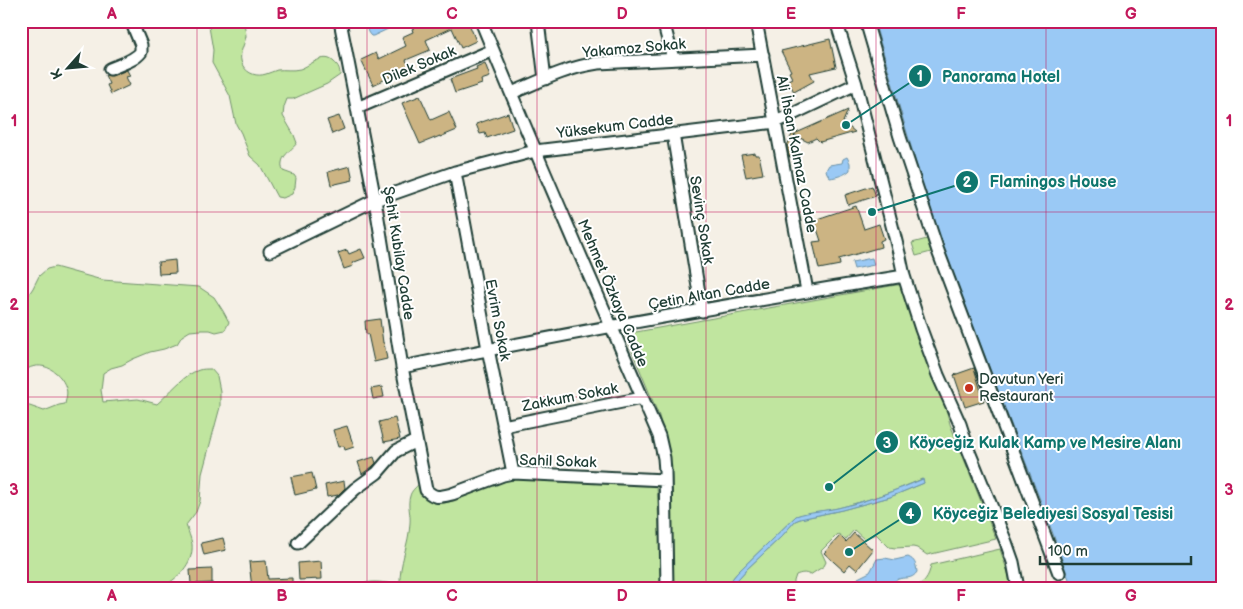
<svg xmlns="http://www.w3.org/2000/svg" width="1243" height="609" font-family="'Balsamiq Sans',sans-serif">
  <rect width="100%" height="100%" fill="#f5f0e6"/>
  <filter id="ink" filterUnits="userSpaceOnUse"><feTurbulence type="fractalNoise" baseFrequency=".02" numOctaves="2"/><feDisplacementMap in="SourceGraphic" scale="10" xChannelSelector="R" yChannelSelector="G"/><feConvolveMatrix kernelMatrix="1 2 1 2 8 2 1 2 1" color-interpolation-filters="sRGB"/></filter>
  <g filter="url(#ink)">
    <path fill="#c0e59f" stroke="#70916a" d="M208 21H244C244 26 246 32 246 36 244 47 237 55 243 66 248 74 257 77 266 74 270 73 273 71 277 70 284 69 292 71 300 69 311 65 324 52 334 62 339 66 340 70 340 75L327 84 293 99H287L284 107 283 116 294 135 297 143C290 152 278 157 283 171L294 175 296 178 295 187 292 194 283 198 277 197 260 165 250 156 241 133 236 124 230 96 212 63 213 50Z
      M927 239 931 252 916 256 912 243Z
      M55 267 102 280 199 287 214 297 223 311 229 322 225 330 216 332 210 330H201L190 331 182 336 177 344 164 349 150 352 133 359 122 365 111 368 103 373 101 390 103 402 138 399 157 404C169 394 184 374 199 370 202 369 207 369 211 369L217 376 220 391V407L202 474 200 501 196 512 186 525C188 531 191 538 192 544 194 564 177 579 161 588H21V403L44 411 59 405 65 404C66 399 68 393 66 388 60 369 37 357 21 374V306L33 288 39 276 47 269Z
      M896 285H906L936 372 950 424 996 539 927 555 917 548 913 547 895 548 889 547 876 534 864 539 854 530 846 539 838 534 821 551 826 562 824 566 810 575C805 572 801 573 796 575L794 581V588H730L747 569 782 536 795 521 800 519 842 510 890 497 924 483 922 479C895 491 867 501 838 508 824 511 810 512 796 516L737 573 725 588H673L672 479 670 458 659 416 625 334Z
      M514 478 657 486 662 588H355C370 578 383 583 400 585 399 563 409 545 410 523 411 515 407 505 410 496 411 491 416 487 419 484 424 489 429 499 435 502 449 508 488 485 503 480 506 479 511 478 514 478Z
      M1000 549 1009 576 1011 588H912C924 584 929 577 931 565Z"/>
    <path fill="#9ac9f5" stroke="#6991a8" d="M385 21 389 23 390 25 388 29 373 36H371C368 33 367 31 367 27 371 23 375 27 380 27L382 23Z
      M874 21H1222V588H1072L1052 531 942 244 921 180Z
      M847 157 850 163V170C845 175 837 177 830 178L827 173 826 170 829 165 842 163 843 159Z
      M872 258 874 265 854 269 852 262Z
      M923 479 924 483 890 497 842 510 800 519 795 521 782 536 747 569 730 588H725L737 573 796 516C810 511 824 511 838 508 867 501 895 491 923 479Z
      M908 557C915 560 916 564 917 572 909 584 899 571 889 588H855L858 578 870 572 877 559 885 558 895 560Z"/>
    <path fill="#ccb483" stroke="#1f3d34" d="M410 21H468L476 41 461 48 452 28 426 40 430 50 406 60 410 68 373 85 361 60 376 53 379 59 406 46 402 37 413 32 412 29 414 28Z
      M830 39 836 67 810 73 814 81 794 92 788 80 792 78 789 72 791 71 781 51Z
      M485 63 490 77 481 80 482 84 455 93 450 79 477 69 476 67Z
      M127 70 130 76 126 77 130 85 111 94 107 85 109 84 105 75 112 76Z
      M420 96 431 120 449 112 457 130 440 137V136L420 144 402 103Z
      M848 110 843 122 855 132 820 142 816 138 808 142 794 135 800 154 789 157 787 146 793 132 794 134Z
      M508 113 513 129 487 138 485 133 480 134 476 124Z
      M339 116 344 129 332 134 327 120Z
      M755 153V155H759L763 174 746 177 741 155Z
      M350 166 353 180 331 185 328 172Z
      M872 186 876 196 848 205 845 195Z
      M856 206 864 229 879 224 884 239 880 241 881 247 839 259 840 265 819 269 813 242 821 241 814 220Z
      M361 249 365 258 352 263 353 266 344 269 338 253 347 250 349 254Z
      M175 260 176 273 159 274 158 262Z
      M380 319 383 343H384L387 359 374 362 368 334H366L365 321Z
      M974 368 984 401 965 407 954 375Z
      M382 387 384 397 373 399 371 389Z
      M395 418 400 439 384 442 379 422Z
      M347 426 354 447 345 450 344 446 338 447 333 430Z
      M374 457 376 463 372 467 362 474 358 462Z
      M312 473 316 490 295 495 291 477Z
      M344 481 345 488 338 495 327 497 325 485Z
      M854 533 873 550 857 570 850 564 844 571 824 553 840 536 846 542Z
      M223 538 226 550 204 555 201 543Z
      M266 561 268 579 292 578V588H252L249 562Z
      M321 561 322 579 299 580 298 563Z
      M212 569V583L191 584 190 570Z"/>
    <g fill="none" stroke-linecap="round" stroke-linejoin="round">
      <defs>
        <path id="minor" d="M340 21 375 200 402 367 426 490C435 499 440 497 452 494L503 475 513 473 665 480
          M481 21C538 160 599 298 659 436L664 458 665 471 667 588
          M538 21 545 79
          M663 21 673 59
          M756 21 807 291
          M836 21 856 84 900 257 904 276 921 329 938 375 960 424 968 449 1006 542 1013 562 1018 588
          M866 21 900 137 938 251 1059 573
          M110 69C121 64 134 61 141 52V45L131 21
          M512 93C540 81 568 67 598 63L763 55
          M357 108 493 50
          M673 134 702 311
          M455 172 488 349 513 473
          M270 251 375 200 455 172 535 151 776 122 856 84
          M402 367C569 333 736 303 904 276
          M503 426 642 398
          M298 543 355 489 377 473 396 451 416 441"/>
      </defs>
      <use href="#minor" stroke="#1f3d34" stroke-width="15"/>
      <use href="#minor" stroke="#fff" stroke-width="11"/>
    </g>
  </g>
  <path fill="none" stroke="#c2185b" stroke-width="1" stroke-opacity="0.55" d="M197 21V588M367 21V588M537 21V588M706 21V588M876 21V588M1046 21V588M21 212H1222M21 397H1222"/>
  <circle fill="#c8321e" stroke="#fff" stroke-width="2" cx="969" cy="388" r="5"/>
  <g text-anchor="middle" stroke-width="4" stroke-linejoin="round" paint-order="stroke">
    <g font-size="15" fill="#1f3d34" stroke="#fff">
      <text transform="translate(634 48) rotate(-5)" y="5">Yakamoz Sokak</text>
      <text transform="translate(419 65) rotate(-23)" y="5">Dilek Sokak</text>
      <text transform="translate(615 126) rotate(-7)" y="5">Yüksekum Cadde</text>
      <text transform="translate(797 154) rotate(79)" y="5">Ali İhsan Kalmaz Cadde</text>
      <text transform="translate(702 220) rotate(81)" y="5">Sevinç Sokak</text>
      <text transform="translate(399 253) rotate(81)" y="5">Şehit Kubilay Cadde</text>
      <text transform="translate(613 293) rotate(67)" y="5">Mehmet Özkaya Cadde</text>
      <text transform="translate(709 294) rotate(-10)" y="5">Çetin Altan Cadde</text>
      <text transform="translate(498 320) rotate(79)" y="5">Evrim Sokak</text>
      <text transform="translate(570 397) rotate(-11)" y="5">Zakkum Sokak</text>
      <text transform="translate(558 461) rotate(2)" y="5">Sahil Sokak</text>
    </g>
    <g font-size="15" fill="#1f3d34" stroke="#fff" text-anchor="start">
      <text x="979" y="384">Davutun Yeri<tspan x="979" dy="17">Restaurant</tspan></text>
    </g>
  </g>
  <path fill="none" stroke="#0f766e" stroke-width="2" d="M846 125L920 76M872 212L967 182M829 487L887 442M849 552L910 513"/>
  <g fill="#0f766e" stroke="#fff" stroke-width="2">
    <circle cx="846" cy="125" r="5"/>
    <circle cx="872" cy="212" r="5"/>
    <circle cx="829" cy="487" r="5"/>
    <circle cx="849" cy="552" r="5"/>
    <circle cx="920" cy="76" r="12"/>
    <circle cx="967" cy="182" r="12"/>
    <circle cx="887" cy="442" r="12"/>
    <circle cx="910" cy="513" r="12"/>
  </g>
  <g font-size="15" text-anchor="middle" font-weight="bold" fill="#fff">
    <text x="920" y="81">1</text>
    <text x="967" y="187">2</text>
    <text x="887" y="448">3</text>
    <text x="910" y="519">4</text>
  </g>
  <g font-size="16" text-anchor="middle" font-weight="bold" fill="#0f766e" stroke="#fff" stroke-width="4" stroke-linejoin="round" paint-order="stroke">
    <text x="1001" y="82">Panorama Hotel</text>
    <text x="1053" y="187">Flamingos House</text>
    <text x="1045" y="448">Köyceğiz Kulak Kamp ve Mesire Alanı</text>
    <text x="1053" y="519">Köyceğiz Belediyesi Sosyal Tesisi</text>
  </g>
  <rect width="1243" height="609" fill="none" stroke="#fff" stroke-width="55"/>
  <g transform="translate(68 68) rotate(243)" stroke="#ffffff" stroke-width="4" paint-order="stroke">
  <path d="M0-4L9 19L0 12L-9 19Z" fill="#1f3d34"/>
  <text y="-8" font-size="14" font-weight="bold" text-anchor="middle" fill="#1f3d34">K</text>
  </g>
  <path d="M1040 556v8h151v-8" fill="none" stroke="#1f3d34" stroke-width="2.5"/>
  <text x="1048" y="556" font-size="15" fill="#1f3d34" stroke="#ffffff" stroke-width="4" paint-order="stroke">100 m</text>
  <rect x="28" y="28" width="1188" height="554" fill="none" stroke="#c2185b" stroke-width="2"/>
  <g font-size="16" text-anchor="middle" font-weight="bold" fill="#c2185b">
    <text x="112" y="19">A</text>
    <text x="282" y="19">B</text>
    <text x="452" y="19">C</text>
    <text x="622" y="19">D</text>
    <text x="791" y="19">E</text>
    <text x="961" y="19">F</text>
    <text x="1131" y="19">G</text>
    <text x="14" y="126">1</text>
    <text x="1229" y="126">1</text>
    <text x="14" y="310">2</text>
    <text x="1229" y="310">2</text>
    <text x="14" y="495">3</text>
    <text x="1229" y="495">3</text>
    <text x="112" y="601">A</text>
    <text x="282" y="601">B</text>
    <text x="452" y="601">C</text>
    <text x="622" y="601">D</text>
    <text x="791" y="601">E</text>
    <text x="961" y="601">F</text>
    <text x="1131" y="601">G</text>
  </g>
</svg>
